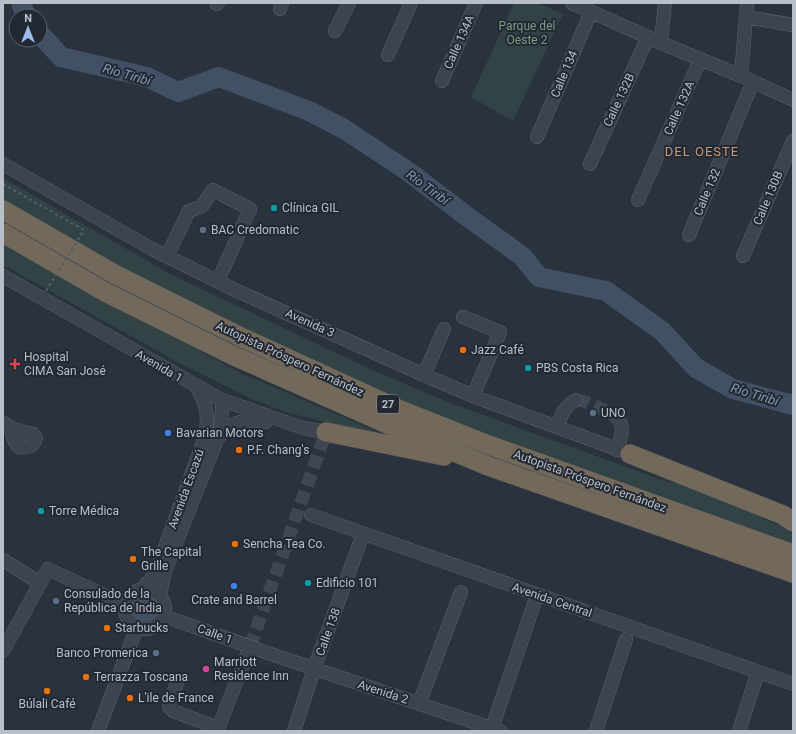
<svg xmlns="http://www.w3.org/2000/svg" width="796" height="734" font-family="Roboto,sans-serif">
  <rect width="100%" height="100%" fill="#29323d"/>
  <path fill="#314344" d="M514 3H537L563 14 513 121 471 97Z
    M3 178 170 274 370 369 445 401 668 482 684 484 783 527 793 535V548L437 420 212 317 3 203Z
    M3 242 74 283 241 373 378 432 362 431 289 413 254 400 181 364 3 265Z"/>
  <path fill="#415064" d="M131 608a14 14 0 1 1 28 0a14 14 0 1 1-28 0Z"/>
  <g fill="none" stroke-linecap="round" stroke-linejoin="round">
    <path stroke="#415064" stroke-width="20" d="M21 3 26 16
      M40 34 61 57 147 77 178 92 219 77 309 111 344 129 409 172 465 215 522 256 539 277 606 291 662 331 696 368 733 389 793 405"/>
    <path stroke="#3f4752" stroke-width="13" stroke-dasharray="13 6" stroke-linecap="butt" d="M576 400 586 402 614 415
      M250 647 326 432"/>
    <defs>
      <path id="minor" d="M572 3 661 43 741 76 793 100
        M217 4 218 3
        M280 9 282 3
        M746 17 793 25
        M335 31 349 3
        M661 43 665 3
        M388 55 411 3
        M741 76 747 3
        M442 81 476 3
        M537 137 591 12
        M3 164 152 249 235 290 424 375 473 396 630 454
        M590 164 648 37
        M638 200 700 60
        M689 235 753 82
        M167 256 189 211 202 206 213 190 250 209 218 281
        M743 256 793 141
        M3 276 222 400 303 428 326 432
        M463 317 500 332 473 396
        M424 375 444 329
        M614 415C627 426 621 435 617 450
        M3 423 13 429 33 434 36 438C34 447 27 448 19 447 14 441 11 436 13 429
        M557 427C561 416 565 405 576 400
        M218 438C232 421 245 418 266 422
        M311 515 793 684
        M3 560 40 583
        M143 588 152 578 157 569 205 437C209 415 207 405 196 386
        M125 609a20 20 0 1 1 40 0a20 20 0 1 1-40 0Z
        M160 595 165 571 220 432 222 411V400
        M164 616 265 652 500 731
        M3 651 48 569 125 605
        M177 682 169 707 173 711 218 728
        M419 704 461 592
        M492 728 534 604
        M98 731 137 627
        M217 731 250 647
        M294 731 314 669 363 534
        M596 731 626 639
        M739 731 758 672"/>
      <path id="highway" d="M3 210 116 275 243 338 398 409 486 444 793 554
        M3 233 107 293 232 355 392 426 488 466 793 573
        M326 432 444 456
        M630 454 783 515 793 522"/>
    </defs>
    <use href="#minor" stroke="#5b626b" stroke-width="14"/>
    <use href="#highway" stroke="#484f58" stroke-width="20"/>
    <path stroke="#506062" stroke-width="2" stroke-dasharray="3 3" stroke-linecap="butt" d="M3 184 84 230"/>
    <use href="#minor" stroke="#3d444e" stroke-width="13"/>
    <use href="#highway" stroke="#73695b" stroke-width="19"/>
    <path stroke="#506062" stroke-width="2" stroke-dasharray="3 3" stroke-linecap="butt" d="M46 291 84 230"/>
  </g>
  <g fill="#0f9aa8" stroke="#222933" stroke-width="1.5">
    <circle cx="274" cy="208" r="4"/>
    <circle cx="528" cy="368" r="4"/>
    <circle cx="41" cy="511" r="4"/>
    <circle cx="308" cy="583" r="4"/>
  </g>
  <g fill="#5c6f8a" stroke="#222933" stroke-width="1.5">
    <circle cx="203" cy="230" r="4"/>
    <circle cx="593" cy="413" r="4"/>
    <circle cx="56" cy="601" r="4"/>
    <circle cx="156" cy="653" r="4"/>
  </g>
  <g fill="#e8710a" stroke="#222933" stroke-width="1.5">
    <circle cx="463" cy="350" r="4"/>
    <circle cx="239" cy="450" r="4"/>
    <circle cx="235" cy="544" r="4"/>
    <circle cx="133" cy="559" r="4"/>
    <circle cx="107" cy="628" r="4"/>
    <circle cx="86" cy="677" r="4"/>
    <circle cx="47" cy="691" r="4"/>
    <circle cx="130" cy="698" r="4"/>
  </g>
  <path fill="#e0444e" stroke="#222933" stroke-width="1.5" d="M13 358h4v4h4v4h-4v4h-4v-4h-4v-4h4z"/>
  <g fill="#3f7fe0" stroke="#222933" stroke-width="1.5">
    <circle cx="168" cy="433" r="4"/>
    <circle cx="234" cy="586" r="4"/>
  </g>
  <circle fill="#d1479c" stroke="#222933" stroke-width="1.5" cx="206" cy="669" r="4"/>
  <g text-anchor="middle" stroke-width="4" stroke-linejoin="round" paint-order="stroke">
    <rect fill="#222933" stroke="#8c929b" stroke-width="1" x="377" y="395" width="22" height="18" rx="3"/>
    <g font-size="11" font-weight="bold" fill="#b9bfc8">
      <text x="388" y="408">27</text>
    </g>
    <g font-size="12" fill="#7a9b82" stroke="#222933">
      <text x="527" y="30">Parque del<tspan x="527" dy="14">Oeste 2</tspan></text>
    </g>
    <g font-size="12" fill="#b9bfc8" stroke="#222933">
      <text transform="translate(459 42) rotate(-66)" y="4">Calle 134A</text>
      <text transform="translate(564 74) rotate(-67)" y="4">Calle 134</text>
      <text transform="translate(619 100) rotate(-65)" y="4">Calle 132B</text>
      <text transform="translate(679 108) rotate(-66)" y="4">Calle 132A</text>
      <text transform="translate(707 192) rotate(-67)" y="4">Calle 132</text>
      <text transform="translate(768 198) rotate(-67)" y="4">Calle 130B</text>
      <text transform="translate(310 323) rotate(24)" y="4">Avenida 3</text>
      <text transform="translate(290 359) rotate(25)" y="4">Autopista Próspero Fernández</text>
      <text transform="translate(159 366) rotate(30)" y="4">Avenida 1</text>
      <text transform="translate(590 481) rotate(20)" y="4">Autopista Próspero Fernández</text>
      <text transform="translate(186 489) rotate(-70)" y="4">Avenida Escazú</text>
      <text transform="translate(552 600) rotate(19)" y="4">Avenida Central</text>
      <text transform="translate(328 632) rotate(-70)" y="4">Calle 138</text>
      <text transform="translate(215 634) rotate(20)" y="4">Calle 1</text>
      <text transform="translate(383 692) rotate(18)" y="4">Avenida 2</text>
    </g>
    <g font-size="12" fill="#b9bfc8" stroke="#222933" text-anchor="start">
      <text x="282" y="212">Clínica GIL</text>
      <text x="211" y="234">BAC Credomatic</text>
      <text x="471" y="354">Jazz Café</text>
      <text x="24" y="361">Hospital<tspan x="24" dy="14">CIMA San José</tspan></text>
      <text x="536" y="372">PBS Costa Rica</text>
      <text x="601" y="417">UNO</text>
      <text x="176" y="437">Bavarian Motors</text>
      <text x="247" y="454">P.F. Chang's</text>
      <text x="49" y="515">Torre Médica</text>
      <text x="243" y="548">Sencha Tea Co.</text>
      <text x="141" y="556">The Capital<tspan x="141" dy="14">Grille</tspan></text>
      <text x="316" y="587">Edificio 101</text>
      <text x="64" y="598">Consulado de la<tspan x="64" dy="14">República de India</tspan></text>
      <text x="234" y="604" text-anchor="middle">Crate and Barrel</text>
      <text x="115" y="632">Starbucks</text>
      <text x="148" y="657" text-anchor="end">Banco Promerica</text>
      <text x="214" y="666">Marriott<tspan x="214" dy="14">Residence Inn</tspan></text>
      <text x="94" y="681">Terrazza Toscana</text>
      <text x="138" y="702">L'ile de France</text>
      <text x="47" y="708" text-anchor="middle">Búlali Café</text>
    </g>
    <g font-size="13" font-style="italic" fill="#8596ac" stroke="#222933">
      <text transform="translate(127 74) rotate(16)" y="5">Río Tiribí</text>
      <text transform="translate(428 187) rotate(36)" y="5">Río Tiribí</text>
      <text transform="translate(755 394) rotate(17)" y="5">Río Tiribí</text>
    </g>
    <g font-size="13" letter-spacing="1" fill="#c89874" stroke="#222933">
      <text x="702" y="156">DEL OESTE</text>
    </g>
  </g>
  <rect width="796" height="734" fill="none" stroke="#b9bfc8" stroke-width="8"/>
  <g transform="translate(28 28)"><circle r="19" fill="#222933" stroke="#5e656f"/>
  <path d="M0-3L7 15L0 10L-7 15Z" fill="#9bbbeb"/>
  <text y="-6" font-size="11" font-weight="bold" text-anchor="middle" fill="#b9bfc8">N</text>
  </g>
</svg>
